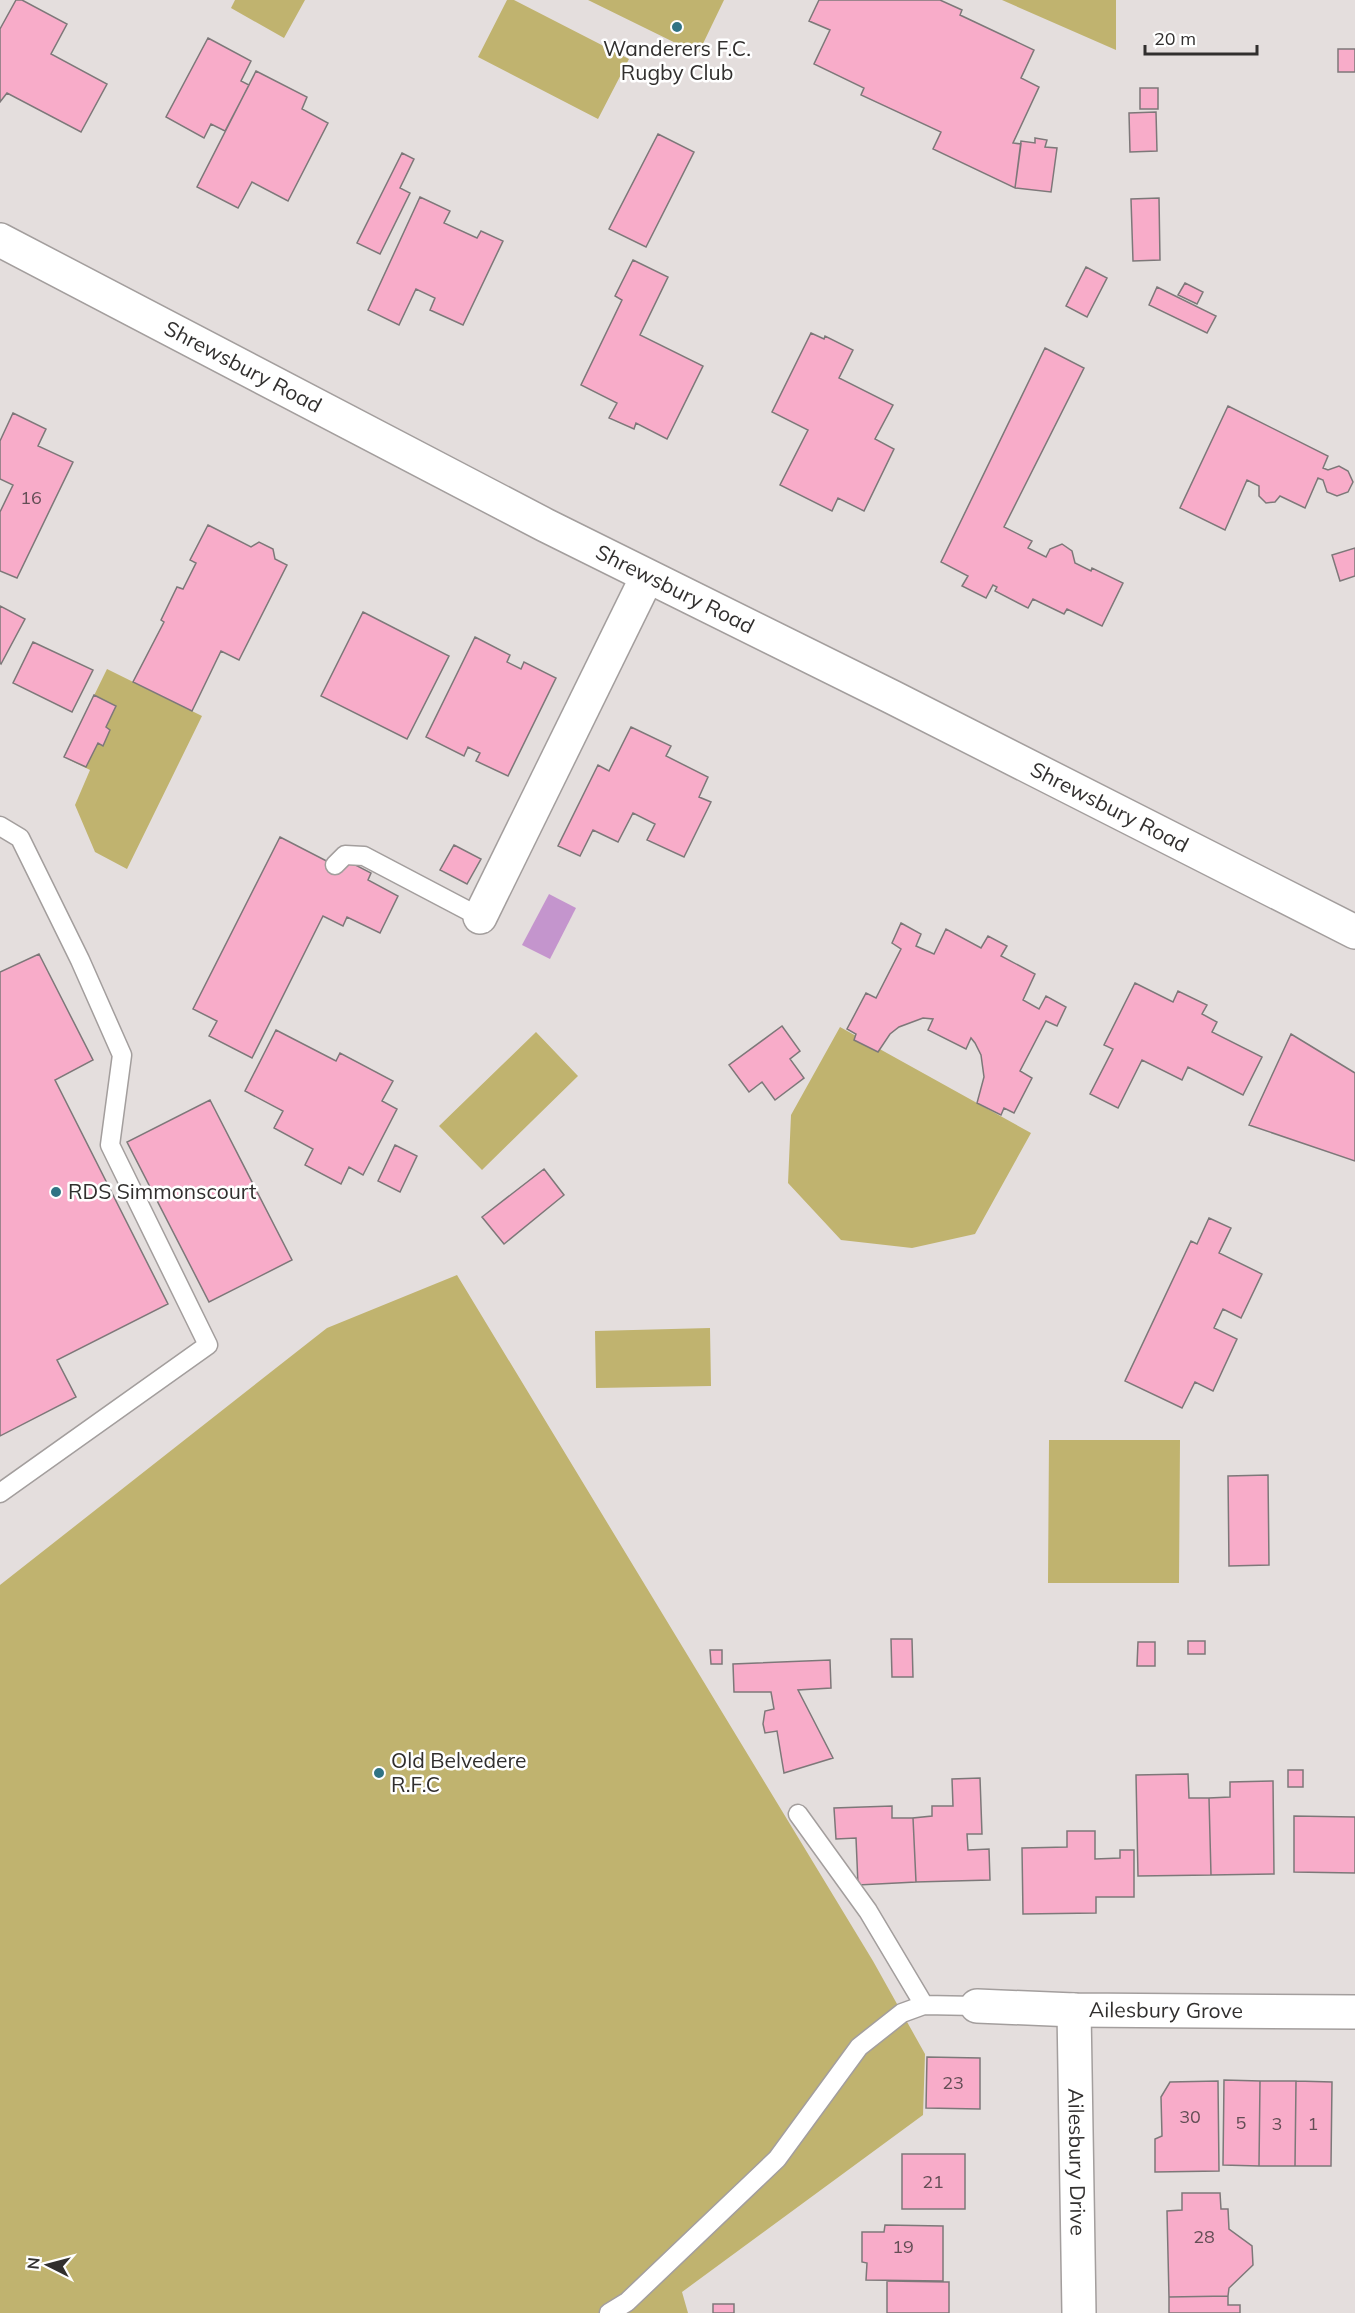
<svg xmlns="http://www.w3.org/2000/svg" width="1355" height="2313" font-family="Mulish,sans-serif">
  <rect width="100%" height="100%" fill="#e4dedd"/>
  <path fill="#c0b36f" d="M235 0H305L284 38 231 8Z
    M507 0H514L629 59 598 119 478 57Z
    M588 0H724L698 54Z
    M1002 0H1116V50Z
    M107 669 202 716 127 869 95 852 75 805 90 770 64 757Z
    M840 1027 1031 1133 975 1234 912 1248 841 1240 788 1183 791 1115Z
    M536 1032 578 1076 482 1170 439 1126Z
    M457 1275 873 1961 925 2054 923 2115 682 2292 688 2313H0V1585L327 1328Z
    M710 1328 711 1386 596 1388 595 1331Z
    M1049 1440H1180L1179 1583H1048Z"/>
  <path fill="#c495cd" d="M549 894 576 908 550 959 522 945Z"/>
  <path fill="#f8acc9" stroke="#7d7879" stroke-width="1.5" d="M16 0H22L67 24 51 54 107 84 81 132 7 93 0 102V29Z
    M819 0H940L962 10 960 15 1034 50 1021 78 1039 87 1013 143 1021 144 1015 188 933 149 941 132 861 95 864 88 814 64 830 30 809 21Z
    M208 38 251 61 241 81 249 85 225 131 211 124 204 138 166 117Z
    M1338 49H1355V72H1338Z
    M256 71 307 97 302 109 328 123 288 201 252 182 238 208 197 187Z
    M1140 88H1158V109H1140Z
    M1156 112 1157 151 1130 152 1129 113Z
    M658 134 694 152 646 247 609 229Z
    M1035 138 1047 140 1045 147 1057 148 1051 192 1015 188 1021 141 1035 143Z
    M402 153 414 159 400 188 410 193 380 254 357 243Z
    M420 197 450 211 444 223 477 238 481 231 503 241 463 325 430 310 435 298 416 289 399 325 368 310Z
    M1159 198 1160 260 1133 261 1131 199Z
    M633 260 668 277 640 335 703 366 667 439 636 423 634 429 609 418 617 403 581 385 622 300 615 296Z
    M1086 267 1107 278 1087 317 1066 306Z
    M1185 283 1203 292 1197 304 1178 295Z
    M1157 287 1216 316 1207 333 1149 305Z
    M811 333 824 339 825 336 853 350 839 378 893 405 875 439 894 449 864 511 838 498 832 511 780 485 808 430 772 412Z
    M1045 348 1084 368 1004 527 1032 541 1028 548 1046 557 1050 549 1062 544 1072 551 1075 563 1091 571 1092 568 1123 583 1102 626 1067 609 1064 614 1033 599 1028 608 995 591 997 587 993 585 986 598 962 586 968 576 941 562Z
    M1228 406 1328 456 1323 468 1328 470 1339 466 1348 471 1353 482 1348 492 1337 496 1327 492 1323 480 1318 478 1305 508 1280 496 1275 502 1266 503 1259 496V486L1247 480 1225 530 1180 508Z
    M13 413 46 429 38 446 73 462 17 578 0 571V512L13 485 0 479V441Z
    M208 525 251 547 259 542 273 549 275 559 287 565 239 660 221 651 192 711 133 682 164 622 161 620 177 587 183 589 196 563 190 560Z
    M1355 548V576L1340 581 1332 555Z
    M0 606 25 619 1 664 0 663Z
    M363 612 449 656 407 739 321 696Z
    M475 637 510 655 507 662 521 669 524 662 556 678 508 776 476 761 480 753 468 747 464 756 426 737Z
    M33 642 93 670 72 712 13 683Z
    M94 695 116 706 106 727 110 730 103 746 98 743 86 767 64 757Z
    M631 727 671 746 666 756 708 777 699 797 711 802 684 857 647 840 655 824 633 813 618 842 593 830 580 856 558 846 598 765 609 771Z
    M280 837 340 868 344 859 371 873 368 880 398 896 380 933 347 917 343 926 323 916 252 1058 209 1036 217 1021 193 1009Z
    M454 845 481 859 467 884 440 870Z
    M901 923 921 934 916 946 934 954 946 929 981 948 988 936 1007 946 1001 956 1035 974 1023 1000 1039 1009 1046 996 1066 1007 1057 1026 1046 1021 1020 1071 1032 1078 1014 1113 1004 1108 1001 1115 977 1103 984 1077 981 1055 975 1043 971 1038 966 1049 928 1030 933 1019 923 1018 899 1027 890 1034 878 1052 854 1040 856 1034 847 1029 866 993 876 998 901 949 892 943Z
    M39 954 93 1060 55 1080 168 1304 57 1360 76 1397 0 1436V972Z
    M1135 983 1173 1002 1178 991 1207 1005 1202 1014 1217 1022 1212 1032 1262 1057 1243 1095 1188 1067 1182 1080 1142 1060 1118 1108 1090 1094 1113 1049 1104 1045Z
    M782 1026 800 1051 790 1059 804 1078 775 1100 762 1082 749 1092 729 1065Z
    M276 1030 336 1061 340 1053 393 1081 382 1101 397 1109 363 1175 349 1167 341 1184 305 1165 313 1149 274 1128 283 1111 245 1091Z
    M1291 1034 1355 1073V1161L1249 1125Z
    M210 1100 292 1260 209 1302 127 1142Z
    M395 1145 417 1156 400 1192 378 1181Z
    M544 1169 564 1195 504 1244 482 1217Z
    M1209 1218 1231 1228 1219 1253 1262 1274 1241 1318 1223 1309 1214 1328 1237 1339 1213 1391 1195 1382 1182 1408 1125 1381 1191 1241 1197 1244Z
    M1268 1475 1269 1565 1229 1566 1228 1476Z
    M891 1639H912L913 1677H892Z
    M1188 1641H1205V1654H1188Z
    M1138 1642H1155V1666H1137Z
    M710 1650H722V1664H711Z
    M830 1660 831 1688 798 1690 833 1758 784 1773 777 1731 765 1733 763 1724 765 1711 774 1709 771 1692H734L733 1664Z
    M1288 1770H1303V1787H1288Z
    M1188 1774 1189 1798H1209L1211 1875 1138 1876 1136 1775Z
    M980 1778 982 1834H967L968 1850 989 1849 990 1880 916 1882 913 1818 932 1816V1806H953L952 1779Z
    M1273 1781 1274 1874 1211 1875 1209 1798 1230 1797V1782Z
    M892 1806V1818H913L916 1882 858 1885 856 1838 836 1839 834 1808Z
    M1294 1816 1355 1817V1873L1294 1872Z
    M1067 1831H1095V1859L1120 1858V1850H1134V1897H1096V1913L1023 1914 1022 1848 1067 1847Z
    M927 2057 980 2058V2109L926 2108Z
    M1224 2080 1260 2081 1259 2166 1223 2165Z
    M1218 2081 1219 2171 1155 2172V2139L1162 2136 1161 2097 1170 2082Z
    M1260 2081H1296L1295 2166H1259Z
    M1296 2081 1332 2082 1331 2166H1295Z
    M902 2154H965V2209H902Z
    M1182 2193H1220L1221 2209H1228L1229 2229 1252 2246 1253 2265 1229 2288 1228 2296 1169 2297 1167 2211 1182 2210Z
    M885 2225 943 2226V2281L866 2280 867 2263 862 2262V2232H884Z
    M887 2281 949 2282V2313H887Z
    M1228 2296V2305H1240V2313H1169V2297Z
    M713 2304H734V2313H713Z"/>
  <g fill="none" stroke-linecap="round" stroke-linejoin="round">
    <defs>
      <path id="lane" d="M0 826 20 838 80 960 122 1055 110 1145 208 1345 0 1493
        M335 865 345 855 364 856 480 917
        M798 1814 868 1911 924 2005
        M609 2313 627 2302 777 2159 859 2047 902 2013 924 2005 977 2006"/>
      <g id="street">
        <path id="s1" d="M0 240 545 525 892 697 1355 932"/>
        <path d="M480 917 647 577"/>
        <path id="s2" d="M977 2006 1074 2010 1355 2012"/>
        <path id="s3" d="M1074 2010 1079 2313"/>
      </g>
    </defs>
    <use href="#lane" stroke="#a39e9d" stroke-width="21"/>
    <use href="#street" stroke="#a39e9d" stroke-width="36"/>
    <use href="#lane" stroke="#fff" stroke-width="18"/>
    <use href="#street" stroke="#fff" stroke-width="33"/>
  </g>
  <g fill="#307384" stroke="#fff" stroke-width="2">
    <circle cx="677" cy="27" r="6"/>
    <circle cx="56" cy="1192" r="6"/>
    <circle cx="379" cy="1773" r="6"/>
  </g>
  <g text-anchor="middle" stroke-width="5" stroke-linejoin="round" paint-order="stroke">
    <g font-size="18" fill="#634e55">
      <text x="31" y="504">16</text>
      <text x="953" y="2089">23</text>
      <text x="1190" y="2123">30</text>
      <text x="1241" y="2129">5</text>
      <text x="1277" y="2130">3</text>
      <text x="1313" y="2130">1</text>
      <text x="933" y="2188">21</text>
      <text x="1204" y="2243">28</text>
      <text x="903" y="2253">19</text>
    </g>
    <g font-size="21" fill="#312f2e" stroke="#fff" text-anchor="start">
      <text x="677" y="56" text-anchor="middle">Wanderers F.C.<tspan x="677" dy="24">Rugby Club</tspan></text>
      <text x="68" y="1199">RDS Simmonscourt</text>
      <text x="391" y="1768">Old Belvedere<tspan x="391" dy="24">R.F.C</tspan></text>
    </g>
    <g font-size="21" fill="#312f2e" stroke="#fff">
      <text dy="7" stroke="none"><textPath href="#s1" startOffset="274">Shrewsbury Road</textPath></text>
      <text dy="7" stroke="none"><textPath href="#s1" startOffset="760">Shrewsbury Road</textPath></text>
      <text dy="7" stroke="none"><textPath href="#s1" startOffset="1246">Shrewsbury Road</textPath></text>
      <text dy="7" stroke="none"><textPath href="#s2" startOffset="189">Ailesbury Grove</textPath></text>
      <text dy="7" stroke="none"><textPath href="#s3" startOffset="152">Ailesbury Drive</textPath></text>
    </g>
  </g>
  <g transform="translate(48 2265) rotate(276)" stroke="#ffffff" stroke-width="4.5" paint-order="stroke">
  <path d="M0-4.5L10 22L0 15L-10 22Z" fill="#312f2e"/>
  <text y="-9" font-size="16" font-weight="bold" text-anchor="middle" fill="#312f2e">N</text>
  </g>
  <path d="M1145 45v9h112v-9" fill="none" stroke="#312f2e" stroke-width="3"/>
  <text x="1154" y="45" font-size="18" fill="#312f2e" stroke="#ffffff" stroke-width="4.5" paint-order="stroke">20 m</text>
</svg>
